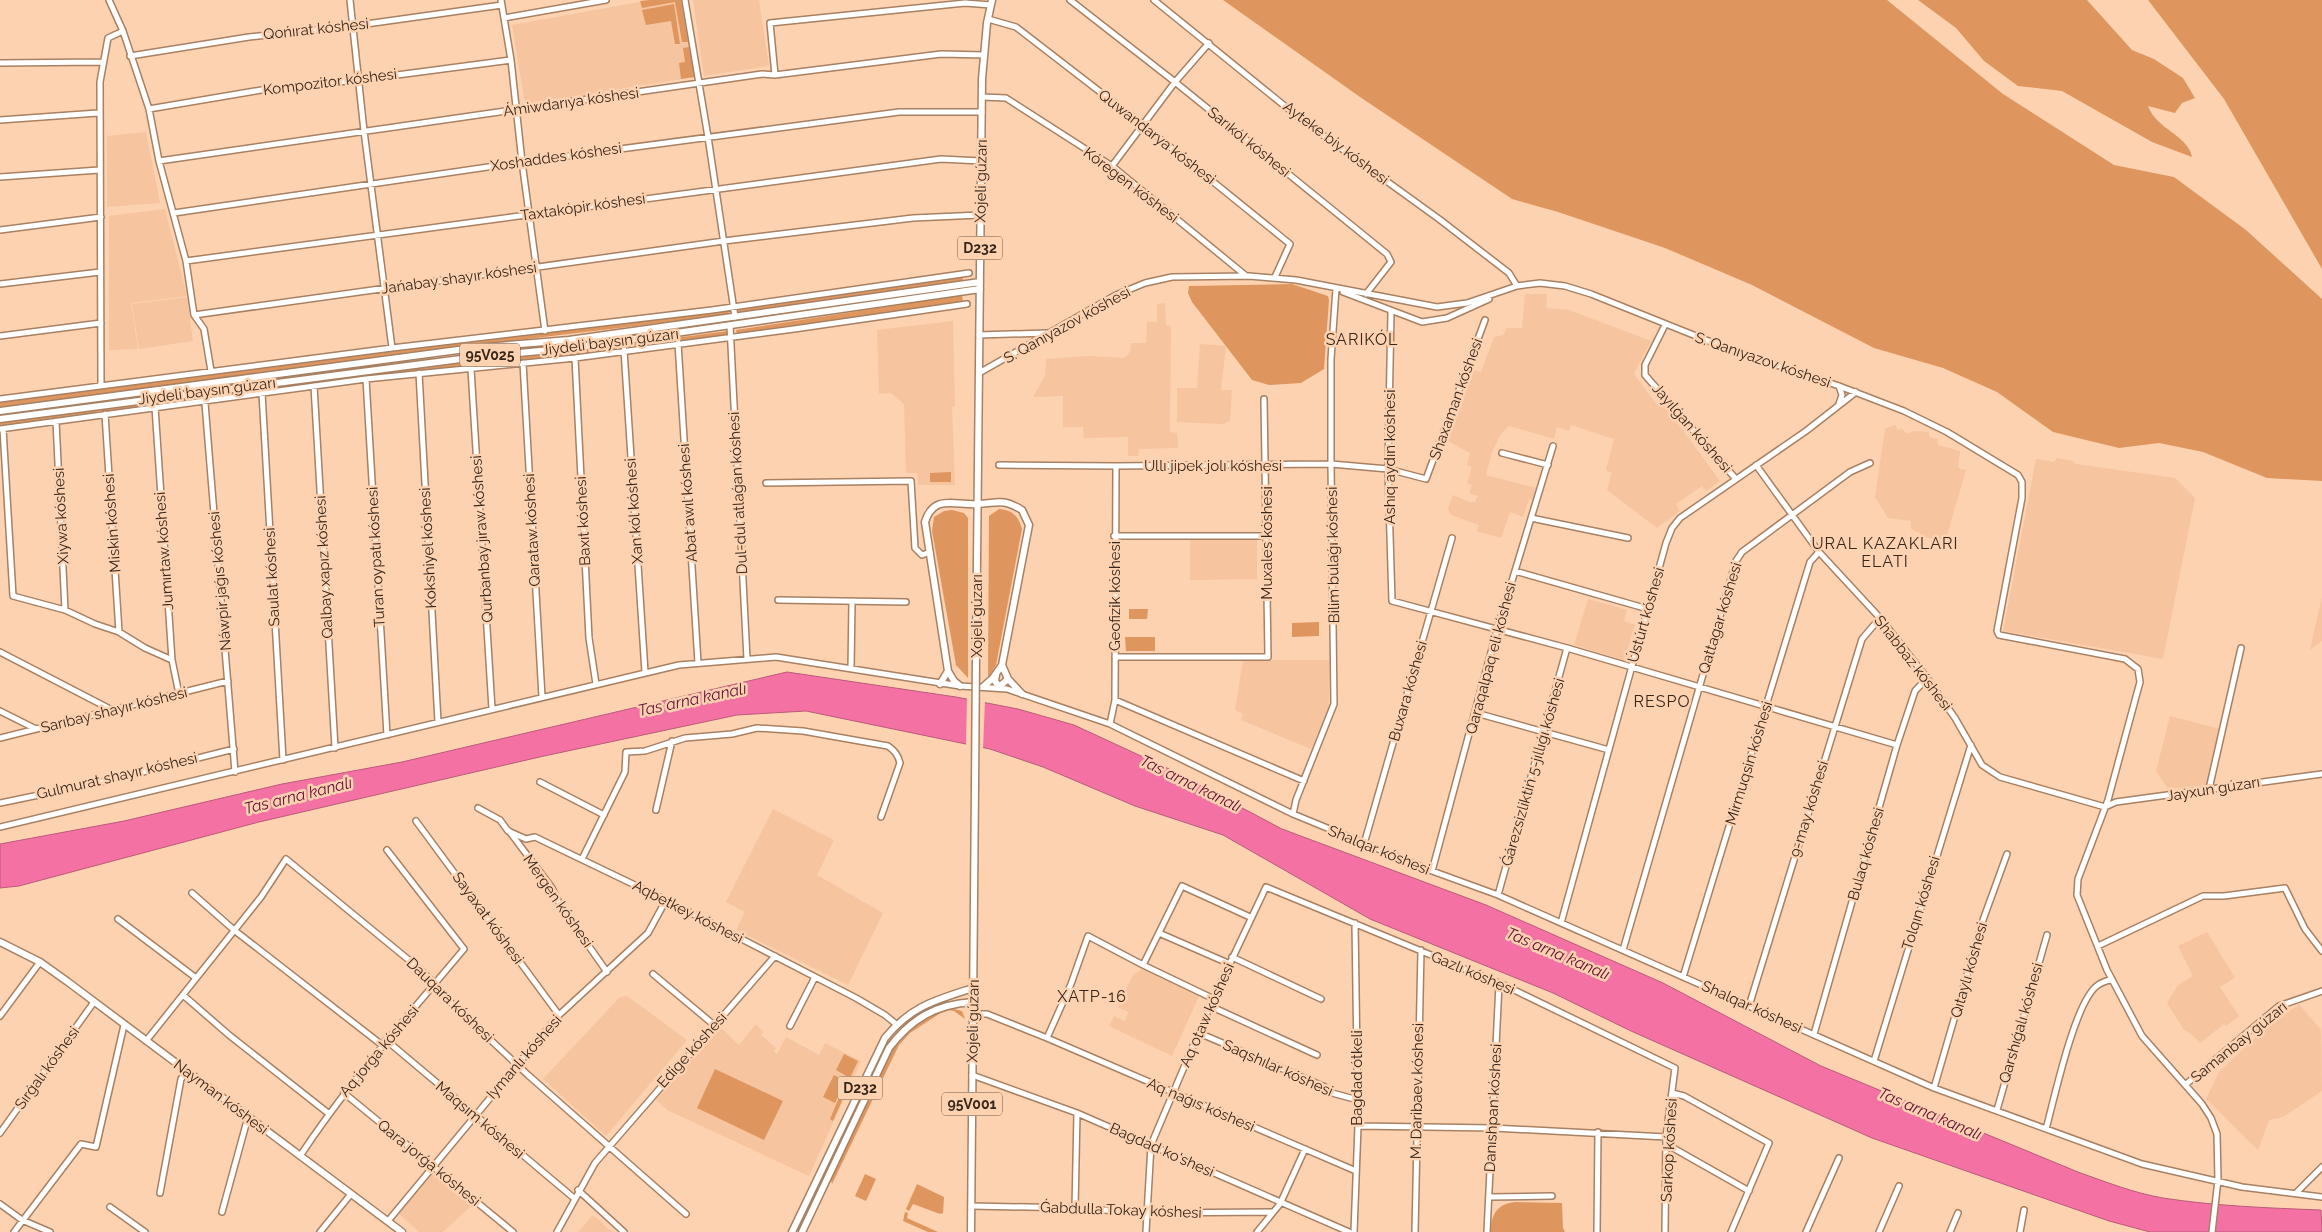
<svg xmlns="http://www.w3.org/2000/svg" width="2322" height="1232" font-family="Raleway,sans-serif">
  <rect width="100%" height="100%" fill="#fdd2b1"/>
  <path fill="#f6c49f" d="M650 0H681L695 77 525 104 512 25Z
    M693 0H759L769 66 704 76Z
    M146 132 160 203 107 207V136Z
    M165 209 187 296 131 303 138 349 109 350V216Z
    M1525 294H1547L1546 308 1569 310 1651 341 1634 374 1658 406 1663 403 1720 481 1706 491 1702 486 1676 504 1680 511 1657 528 1607 490 1612 473 1606 470 1614 439 1571 425 1569 431 1557 427 1554 439 1509 426 1501 434 1492 452 1486 475 1536 488 1533 500 1529 499 1523 517 1510 512 1501 538 1477 531 1479 525 1451 515 1448 509 1453 495 1470 502H1475L1478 496 1469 493 1472 485 1467 483 1472 467 1467 465 1470 453 1446 440 1474 370 1481 372 1494 337 1503 335 1507 328H1522Z
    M187 297 193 341 139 349 132 304Z
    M1165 303 1166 325 1171 326 1170 432 1177 433 1178 448 1139 449 1138 456H1128V437L1084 438 1083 427H1063V396L1033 397 1045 376 1046 359 1088 356 1124 358 1130 352 1131 343H1146L1147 322H1157V304Z
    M953 321 955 406 952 407 955 485H918L917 473H906L904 404 891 393 879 394 877 330Z
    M1200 344 1226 346 1221 390H1232L1230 421 1223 424 1177 422V388H1197Z
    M1895 425 1898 430 1901 428 1907 434 1913 431 1929 432V437L1937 439 1938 445 1960 451 1958 468 1966 470 1944 546 1911 529V521L1888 518 1875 497 1885 429Z
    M2057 458 2073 461 2076 464 2175 478 2195 498 2163 659 2003 631 2036 459 2054 462Z
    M1257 537V579L1190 580V538Z
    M2322 597V641L2310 650Z
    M1588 599 1627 610 1624 621 1635 625 1624 660 1574 645Z
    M1243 660H1329V707L1311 749 1241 720 1243 714 1235 710Z
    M2170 716 2220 729 2206 785 2168 789 2156 771Z
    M773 809 834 840 817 875 883 913 848 985 736 930 745 912 726 902Z
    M2207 932 2235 978 2220 987 2239 1016 2226 1026 2224 1024 2200 1043 2190 1033 2184 1030 2167 1003 2178 985 2193 976 2178 946Z
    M1142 969 1199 996 1172 1056 1109 1026 1114 1016 1125 1021 1128 1012 1118 1007 1133 975Z
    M627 996 687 1040 606 1136 543 1079 620 997Z
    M2299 1004 2321 1030 2322 1091 2283 1117 2269 1120 2258 1150 2206 1099 2219 1072 2256 1037Z
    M756 1024 763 1032 761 1035 776 1048 773 1051 777 1054 786 1037 819 1055 825 1043 861 1061 809 1176 667 1110 656 1100 720 1027 739 1045Z
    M432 1172 471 1206 443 1232H419L398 1213Z
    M593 1215 612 1232H578Z"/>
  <path fill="#de965e" d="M650 0H681L688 42H682L675 2 642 8 640 1Z
    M1223 0H1887L2003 94 2114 165 2174 177 2246 230 2322 299V481L2267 478 2203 452 2159 443 2119 448 2053 432 1997 392 1943 368 1874 348 1752 285 1665 248 1558 212 1512 199 1360 97Z
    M1918 0H2087L2132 50 2154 59 2183 78 2195 98 2182 103 2175 113 2148 106C2157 130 2188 135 2192 157L2152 142 2062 91 2018 86 1984 61 1956 28Z
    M2148 0H2322V269L2224 99Z
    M674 4 680 44H675L671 21 646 25 642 10Z
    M689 47 695 77 681 79 679 63 685 62 683 48Z
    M962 275 963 280 961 281 742 313 737 311V308Z
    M1292 284 1328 296 1329 300 1324 369 1301 383 1269 385 1252 380 1192 302 1188 293 1189 286Z
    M962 295 963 302 737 334 736 330Z
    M730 310 728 315 386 356 0 407V401L387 351Z
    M727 331V335L582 355 388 374 209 398V394L468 361 564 353Z
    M201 395V399L0 426V422Z
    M951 472V482H930V473Z
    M999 509C1013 510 1018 516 1022 529L996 665 988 678 989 516Z
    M952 510 964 513 968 518V678L956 665 932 531 934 517 944 511Z
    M1129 609H1148L1147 619H1129Z
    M1319 622V636L1292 637V623Z
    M1125 637H1155V651H1126Z
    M950 1008 962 1011 965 1019 954 1011 948 1010 939 1014 910 1033 899 1045 832 1184 831 1180 892 1050 914 1026 929 1016Z
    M844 1054 858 1061 850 1078 836 1070Z
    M715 1069 783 1101 764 1140 697 1108Z
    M834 1075 845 1081 835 1103 823 1097Z
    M846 1081 850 1083 833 1121 830 1119Z
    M865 1174 876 1179 866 1201 855 1196Z
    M917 1184 944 1197 943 1213 940 1214 913 1204 909 1211 906 1209Z
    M1515 1202 1562 1203 1563 1228 1565 1232H1491C1491 1214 1497 1204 1515 1202Z
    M905 1212 908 1213 907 1218 938 1232H928L903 1221Z"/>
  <path fill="#f471a3" stroke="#bb5b7a" d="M787 672 956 697 1018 709 1074 725 1167 768 1282 829 1486 905 1663 983 1821 1066 2078 1172C2106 1182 2134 1193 2163 1198 2215 1206 2268 1208 2321 1210L2322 1232H2150L2109 1221 1872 1138 1631 1031 1553 993 1370 919 1223 835 1135 806 1043 767 990 749 806 711 737 715 544 756 259 822 19 886 0 888V844L124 821 282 784 402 762Z"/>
  <path fill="#fdd2b1" d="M967 696 985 700 983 750 966 747Z"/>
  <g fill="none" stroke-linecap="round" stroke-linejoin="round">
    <defs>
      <path id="minor" d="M109 0 123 31 149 109 159 161 186 261 194 315 204 329 211 371
        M350 0 364 131 392 348
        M501 0 511 60 522 162 545 331
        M685 0 708 137 735 317
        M1070 0 1175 82 1387 254 1391 262 1366 294
        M1154 0 1302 120 1439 219 1509 273 1517 286
        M504 18 606 0
        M988 19 1016 27 1143 125 1290 244 1275 277
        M130 56 249 37 352 26 502 5
        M0 63 102 62
        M775 75 770 23 965 3 991 5
        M982 97 1006 98 1112 166 1245 275
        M149 109 267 89 359 80 511 60
        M0 120 98 113
        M159 161 762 74 775 75 941 54 984 55
        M1112 166 1175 82 1209 43
        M0 177 99 170
        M174 213 522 162 899 112H982
        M0 230 101 217
        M186 261 941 159 981 161
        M0 284 100 272
        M1343 292 1422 322 1447 318 1489 299
        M1391 312 1388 469 1392 601 1567 648 1897 745
        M194 315 724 241 913 218 980 215
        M1665 325 1645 365V375L1735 478
        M730 326 747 659
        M979 335 1047 333
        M0 336 101 323
        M678 343 698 663
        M624 350 645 672
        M575 358 589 638 596 684
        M523 363 542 697
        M471 369 492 709
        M419 373 438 722
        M979 373 1116 295 1145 283 1172 277 1249 276 1296 280 1437 307 1467 303 1517 286 1540 283 1565 286 1591 294 1726 348 1839 386 1904 411 1947 432 2018 475 2022 482V498L1997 631 1999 635 2125 659 2138 669 2140 682 2108 800 2078 879 2077 895 2107 970 2142 1036 2202 1104 2211 1118 2217 1134 2218 1180 2212 1232
        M366 379 387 735
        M101 386 100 82 108 38 123 31
        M314 386 335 748
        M204 391 235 772
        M262 393 283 760
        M0 399 392 348 712 310 969 273
        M1839 404 1842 395 1839 386
        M155 407 172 660 179 694
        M105 414 119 632
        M56 421 65 610
        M0 429 366 379 575 358 794 329 967 304
        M3 429 13 596 65 610 95 624 119 632 145 648 172 660
        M1502 453 1548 465
        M999 465 1116 466 1331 464 1388 469 1426 479 1485 320
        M1756 465 1819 552 1880 618 1927 678 1955 718 1982 765 2000 777 2105 807 2116 802 2322 774
        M766 483 911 481 915 548 922 555 930 552
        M1531 518 1628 538
        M1114 536H1267
        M1515 571 1648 609
        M778 600 906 602
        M0 652 112 710
        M1115 657H1268L1264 399
        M851 669 852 601
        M1115 700 1304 781
        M0 711 36 729
        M1476 713 1609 750
        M1110 724 1115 700 1116 466
        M0 738 228 681
        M540 782 604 815
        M2209 789 2241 648
        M0 803 111 780 234 749
        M478 808 500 820 508 831 526 839 535 837 666 900 856 998 885 1015 896 1024
        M656 810 672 741
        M1293 814 1296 800 1334 704 1331 464V359L1336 289
        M416 821 559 1015
        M0 827 679 665 776 657 960 686 1007 689 1110 724 1293 814 1432 871 1498 895 1934 1088 2142 1164 2242 1187 2322 1197
        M509 831 552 888 560 905 607 972
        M1364 844 1452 538
        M582 859 625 772 626 752 645 751 685 738 732 734 757 728 803 731 888 746C895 751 898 755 900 763L881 817
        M1432 871 1497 630 1553 446
        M192 893 234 930 382 1045
        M1498 895 1567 648
        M118 919 196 978
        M1561 923 1666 543 1672 528 1680 518 1806 431 1856 392
        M1159 933 1230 964
        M2098 946 2203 896H2224L2285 888 2305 929 2322 951
        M1623 950 1736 561 1742 552 1850 472 1870 463
        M1232 957 1321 999
        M1143 965 1182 886 1250 917
        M653 974 714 1025
        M1683 977 1810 562 1819 552
        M183 995 229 1035 328 1113
        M1210 1006 1317 1055
        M1749 1006 1862 639 1880 618
        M973 1014H987L1047 1038 1356 1171
        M0 1016 40 962
        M790 1026 815 977
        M1199 1033 1325 1087 1332 1093 1358 1100
        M1814 1034 1897 745 1915 691 1927 678
        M1047 1038 1071 984 1088 936 1143 965 1214 999
        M386 1040 575 1199
        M146 1041 261 897 286 859 421 970 432 981 433 986 528 1075 686 1214
        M1874 1061 1971 745
        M972 1075 1077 1113 1349 1232
        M2185 1085 2279 1006 2322 991
        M1934 1088 1983 920 2007 854
        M344 1093 513 1232
        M1672 1093 1684 1096 1769 1143 1731 1232
        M1997 1110 2047 935
        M1358 1126 1493 1128 1666 1137
        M2046 1129C2054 1100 2075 1000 2098 985 2102 982 2107 981 2112 979
        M0 1133 94 1002
        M1666 1144 1749 1191
        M300 1156C349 1082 407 1017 464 949L387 850
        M578 1190 624 1232
        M2297 1192 2322 1167
        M160 1193 181 1079 187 1071
        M1489 1197 1552 1196
        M0 1204 22 1220 50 1232
        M971 1206 1075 1208 1146 1213 1271 1212
        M110 1207 145 1232
        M1075 1208 1077 1113
        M222 1212 248 1117
        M388 1221 559 1015 648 933 666 900
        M14 1232 81 1144 96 1147 124 1025
        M320 1232 351 1194
        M557 1232 595 1163 775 956
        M1146 1232 1151 1145 1210 1006 1266 887 1506 986 1675 1068 1666 1137 1665 1232
        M1257 1232 1280 1204 1305 1149
        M1354 1232 1358 1126 1355 923
        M1415 1232 1421 950
        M1487 1232 1499 984
        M1597 1232 1598 1132
        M1806 1232 1839 1158
        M1879 1232 1899 1186
        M1950 1232 1958 1213
        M2020 1232 2024 1210"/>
      <path id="major" d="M0 411 473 348 569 340 980 282
        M0 419 476 357 572 348 980 289
        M976 655 982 79 987 23 992 0
        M1002 665 1008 679 1022 694
        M996 675 995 681 999 687 1008 679
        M940 684 948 671
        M960 686 954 681 948 671 925 522C934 493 956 506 978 504 998 503 1002 498 1022 510L1029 525 1002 665 993 678 984 686
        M0 942 40 962 68 982 402 1232
        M792 1232 885 1038C911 1006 936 1000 973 988
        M802 1232 889 1048C911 1019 936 1004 973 1002
        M971 1232 975 787"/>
    </defs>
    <use href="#minor" stroke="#a88062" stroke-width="8"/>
    <use href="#major" stroke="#a88062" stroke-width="9"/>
    <use href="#minor" stroke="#fff" stroke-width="5"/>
    <use href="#major" stroke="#fff" stroke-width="6"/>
    <defs>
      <path id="major-bridge" d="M975 787 976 655"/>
    </defs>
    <use href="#major-bridge" stroke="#a88062" stroke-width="9" stroke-linecap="butt"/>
    <use href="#major-bridge" stroke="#fff" stroke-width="6"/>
  </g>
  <g text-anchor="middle" stroke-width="5" stroke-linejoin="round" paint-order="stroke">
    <g fill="#fdd2b1" stroke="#725a47" stroke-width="1">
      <rect x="957.5" y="236.5" width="45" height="23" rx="4"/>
      <rect x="460" y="343.5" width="60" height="23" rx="4"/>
      <rect x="837.5" y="1076.5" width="45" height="23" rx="4"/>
      <rect x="942" y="1092.5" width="60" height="23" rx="4"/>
    </g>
    <g font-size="14" font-weight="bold" fill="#37271a">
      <text x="980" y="253">D232</text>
      <text x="490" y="360">95V025</text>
      <text x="860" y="1093">D232</text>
      <text x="972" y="1109">95V001</text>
    </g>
    <g font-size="15" fill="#37271a" stroke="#fdd2b1">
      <text transform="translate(316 29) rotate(-6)" y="5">Qońırat kóshesi</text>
      <text transform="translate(330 82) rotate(-7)" y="5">Kompozitor kóshesi</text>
      <text transform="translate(571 102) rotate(-8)" y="5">Ámiwdarıya kóshesi</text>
      <text transform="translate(1157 137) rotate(38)" y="5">Quwandarya kóshesi</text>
      <text transform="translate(1249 142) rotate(39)" y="5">Sarıkól kóshesi</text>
      <text transform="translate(1336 143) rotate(37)" y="5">Ayteke biy kóshesi</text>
      <text transform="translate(556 157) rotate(-8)" y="5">Xoshaddes kóshesi</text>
      <text transform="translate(981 181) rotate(-89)" y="5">Xojeli gúzarı</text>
      <text transform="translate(1131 185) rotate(37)" y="5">Kóregen kóshesi</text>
      <text transform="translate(583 207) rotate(-8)" y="5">Taxtakópir kóshesi</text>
      <text transform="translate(459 278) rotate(-8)" y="5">Jańabay shayır kóshesi</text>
      <text transform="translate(1067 325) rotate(-29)" y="5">S. Qanıyazov kóshesi</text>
      <text transform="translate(610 342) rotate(-7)" y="5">Jiydeli baysın gúzarı</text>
      <text transform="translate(1763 360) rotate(19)" y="5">S. Qanıyazov kóshesi</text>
      <text transform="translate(207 391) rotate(-7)" y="5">Jiydeli baysın gúzarı</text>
      <text transform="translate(1456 399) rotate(-70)" y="5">Shaxaman kóshesi</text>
      <text transform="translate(1692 428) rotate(49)" y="5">Jayılǵan kóshesi</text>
      <text transform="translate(1390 457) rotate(-90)" y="5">Ashıq aydın kóshesi</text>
      <text x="1213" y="471">Ullı jipek jolı kóshesi</text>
      <text transform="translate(738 493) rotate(-93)" y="5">Dul-dul atlaǵan kóshesi</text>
      <text transform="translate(688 503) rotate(-94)" y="5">Abat awıl kóshesi</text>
      <text transform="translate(634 511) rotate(-94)" y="5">Xan kól kóshesi</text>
      <text transform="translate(61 516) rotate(-93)" y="5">Xiywa kóshesi</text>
      <text transform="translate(583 521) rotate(-93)" y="5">Baxıt kóshesi</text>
      <text transform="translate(112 523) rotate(-94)" y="5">Miskin kóshesi</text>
      <text transform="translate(532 530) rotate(-93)" y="5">Qarataw kóshesi</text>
      <text transform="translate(482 539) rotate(-94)" y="5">Qurbanbay jıraw kóshesi</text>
      <text transform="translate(1267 543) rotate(-90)" y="5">Muxales kóshesi</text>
      <text transform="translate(428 548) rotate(-93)" y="5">Kokshiyel kóshesi</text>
      <text transform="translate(164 551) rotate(-94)" y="5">Jumırtaw kóshesi</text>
      <text transform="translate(1333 555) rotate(-91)" y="5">Bilim bulaǵı kóshesi</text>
      <text transform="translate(376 557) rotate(-93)" y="5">Turan oypatı kóshesi</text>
      <text transform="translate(324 567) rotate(-93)" y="5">Qalbay xapız kóshesi</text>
      <text transform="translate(272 577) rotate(-93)" y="5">Saulat kóshesi</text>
      <text transform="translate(220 581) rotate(-95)" y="5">Náwpir jaǵıs kóshesi</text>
      <text transform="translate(1115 596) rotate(-90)" y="5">Geofizik kóshesi</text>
      <text transform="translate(1646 615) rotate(-74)" y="5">Ústúrt kóshesi</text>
      <text transform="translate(977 616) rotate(-90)" y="5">Xojeli gúzarı</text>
      <text transform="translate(1720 618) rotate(-73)" y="5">Qattagar kóshesi</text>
      <text transform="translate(1491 658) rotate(-75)" y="5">Qaraqalpaq eli kóshesi</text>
      <text transform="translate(1913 663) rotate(52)" y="5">Shabbaz kóshesi</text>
      <text transform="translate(1408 691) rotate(-74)" y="5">Buxara kóshesi</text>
      <text transform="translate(114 710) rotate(-14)" y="5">Sarıbay shayır kóshesi</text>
      <text transform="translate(1749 763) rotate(-73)" y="5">Mirmuqsin kóshesi</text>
      <text transform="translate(1533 772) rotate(-74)" y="5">Ǵárezsizliktiń 5-jıllıǵı kóshesi</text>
      <text transform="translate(117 776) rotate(-13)" y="5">Gulmurat shayır kóshesi</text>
      <text transform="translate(2213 789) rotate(-9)" y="5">Jayxun gúzarı</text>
      <text transform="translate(1809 809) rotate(-73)" y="5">9-may kóshesi</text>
      <text transform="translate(1379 850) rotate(22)" y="5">Shalqar kóshesi</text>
      <text transform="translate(1866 854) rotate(-74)" y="5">Bulaq kóshesi</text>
      <text transform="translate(558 901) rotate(55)" y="5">Mergen kóshesi</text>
      <text transform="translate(1921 903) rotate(-73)" y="5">Tolqın kóshesi</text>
      <text transform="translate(688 912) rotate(27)" y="5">Aqbetkey kóshesi</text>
      <text transform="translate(488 918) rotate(54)" y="5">Sayaxat kóshesi</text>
      <text transform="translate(1969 970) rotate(-74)" y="5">Qıtaylı kóshesi</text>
      <text transform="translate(1473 973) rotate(23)" y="5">Gazlı kóshesi</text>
      <text transform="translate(450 1000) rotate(44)" y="5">Dauqara kóshesi</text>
      <text transform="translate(1752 1007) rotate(24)" y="5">Shalqar kóshesi</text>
      <text transform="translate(1207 1015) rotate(-66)" y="5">Aq otaw kóshesi</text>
      <text transform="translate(973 1021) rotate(-89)" y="5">Xojeli gúzarı</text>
      <text transform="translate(2021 1023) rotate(-74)" y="5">Qarshıǵalı kóshesi</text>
      <text transform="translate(2239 1042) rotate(-39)" y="5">Samanbay gúzarı</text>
      <text transform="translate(692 1050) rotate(-48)" y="5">Edige kóshesi</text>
      <text transform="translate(379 1051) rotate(-50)" y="5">Aq jorǵa kóshesi</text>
      <text transform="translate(524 1057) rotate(-49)" y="5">Iymanlı kóshesi</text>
      <text transform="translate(47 1068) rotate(-54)" y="5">Sırǵalı kóshesi</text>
      <text transform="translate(1278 1068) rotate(24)" y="5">Saqshılar kóshesi</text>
      <text transform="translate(1357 1078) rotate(-90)" y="5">Bagdad ótkeli</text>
      <text transform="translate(1417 1091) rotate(-89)" y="5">M. Daribaev kóshesi</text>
      <text transform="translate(221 1097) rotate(37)" y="5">Nayman kóshesi</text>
      <text transform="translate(1201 1105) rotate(23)" y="5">Aq naǵıs kóshesi</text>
      <text transform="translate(1493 1108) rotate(-87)" y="5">Danıshpan kóshesi</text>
      <text transform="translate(480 1120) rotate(40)" y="5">Maqsım kóshesi</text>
      <text transform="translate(1162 1150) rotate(24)" y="5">Bagdad ko'shesi</text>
      <text transform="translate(1669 1150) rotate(-87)" y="5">Sarkop kóshesi</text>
      <text transform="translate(429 1163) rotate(39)" y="5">Qara jorǵa kóshesi</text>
      <text transform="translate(1121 1210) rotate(2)" y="5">Ǵabdulla Tokay kóshesi</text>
    </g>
    <g font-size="16" letter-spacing="1" fill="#37271a" stroke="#fdd2b1">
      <text x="1362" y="345">SARIKÓL</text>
      <text x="1885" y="549">URAL KAZAKLARI<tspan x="1885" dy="18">ELATI</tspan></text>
      <text x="1662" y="707">RESPO</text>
      <text x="1092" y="1002">XATP-16</text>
    </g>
    <g font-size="16" font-style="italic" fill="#620f36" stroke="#fdd2b1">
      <text transform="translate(692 699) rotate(-12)" y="6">Tas arna kanalı</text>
      <text transform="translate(1191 783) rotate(26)" y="6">Tas arna kanalı</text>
      <text transform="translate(298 795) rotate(-14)" y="6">Tas arna kanalı</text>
      <text transform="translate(1558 953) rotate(23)" y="6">Tas arna kanalı</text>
      <text transform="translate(1930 1113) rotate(23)" y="6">Tas arna kanalı</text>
    </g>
  </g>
</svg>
